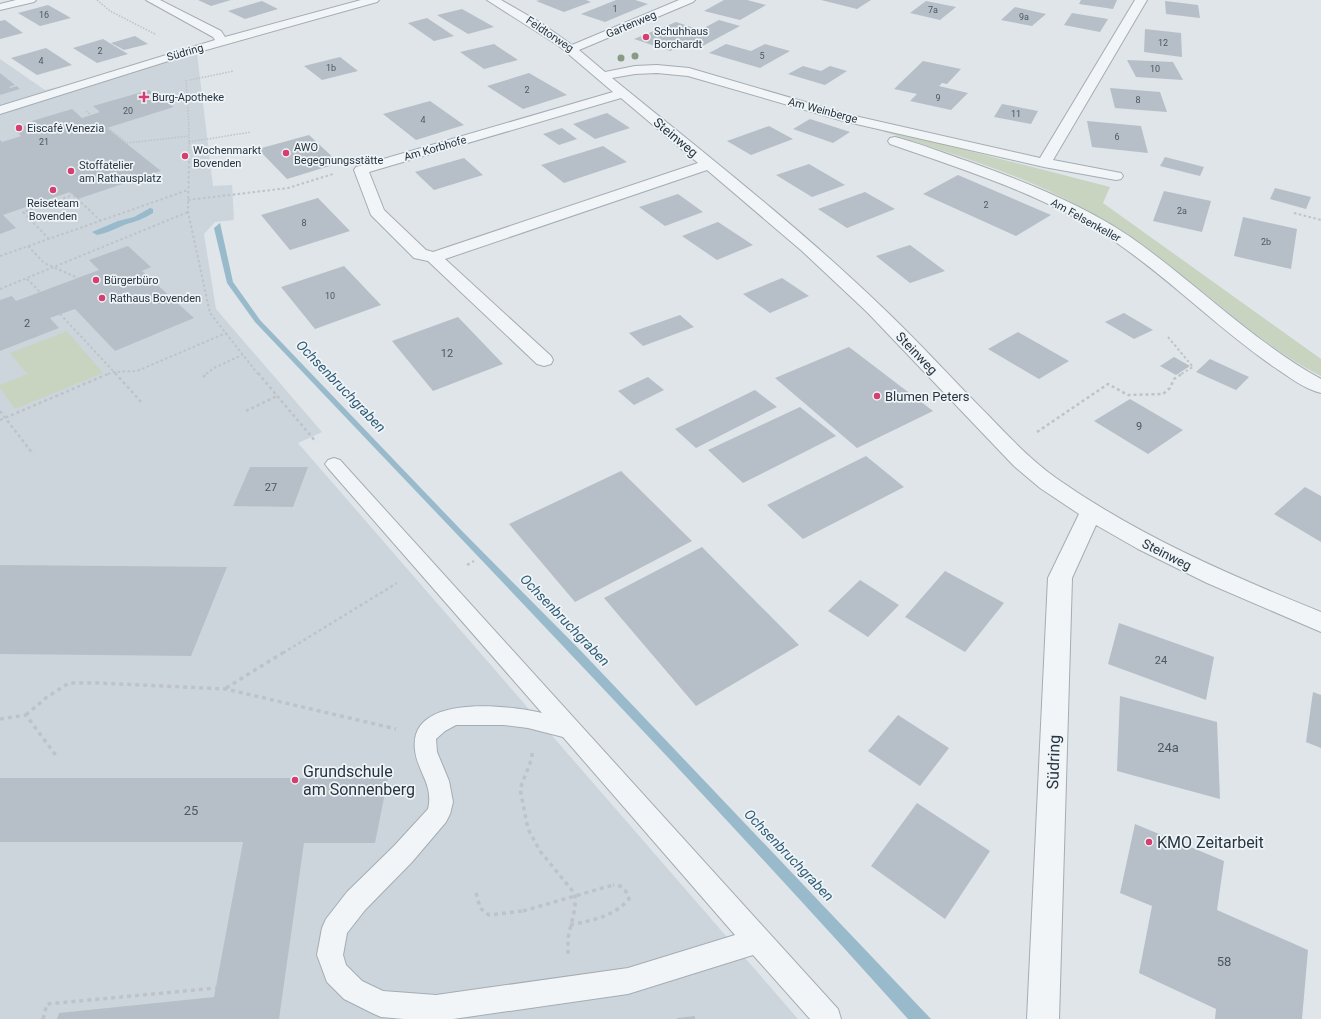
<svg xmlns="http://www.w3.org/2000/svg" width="1321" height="1019" font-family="Roboto,sans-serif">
  <rect width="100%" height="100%" fill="#dfe5e9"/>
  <path fill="#cdd5dc" d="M197 54 213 186 232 185 234 220 215 222 204 234 216 309 322 432 298 443 798 1019H0V59L45 90Z"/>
  <path fill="#c8d4c0" d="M870 127 888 130 1110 187 1103 203 1321 359V376C1279 355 1244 325 1208 296 1173 269 1137 242 1100 219 1032 175 946 153 870 127Z
    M67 331 103 373 15 409 0 388V385L27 374 10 353Z"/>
  <path fill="#98bacb" d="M220 223 233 282 260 320 462 531 581 651 931 1019H908C696 782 474 553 255 322L227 283 214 228Z"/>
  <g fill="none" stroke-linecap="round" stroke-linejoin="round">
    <path fill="#98bacb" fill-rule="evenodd" d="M150 208 153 209V213C142 220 136 221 124 225 115 229 107 233 97 235L92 232 118 221 134 217Z"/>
  </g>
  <path fill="#b6bfc7" d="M198 0H231L211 6Z
    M540 0H586L591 2 564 12 536 1Z
    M616 0H635L648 4 605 22 581 14Z
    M724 0H747L766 5 740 20 704 11Z
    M821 0H871L857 9Z
    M1081 0H1117L1113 9 1079 4Z
    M262 1 278 9 245 19 228 11Z
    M926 1 956 7 940 20 910 13Z
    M1165 1 1198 5 1200 18 1166 14Z
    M48 5 71 18 40 26 18 13Z
    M1015 7 1046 14 1032 26 1001 20Z
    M462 9 494 27 468 34 437 15Z
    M1072 13 1108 19 1100 32 1064 25Z
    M427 18 454 36 434 41 408 23Z
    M5 20 23 33 0 39V21Z
    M719 20 740 26 697 49 685 45 670 51 634 39 676 22 700 30Z
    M1145 29 1181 33 1182 57 1144 52Z
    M135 36 148 44 124 50 111 43Z
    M103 39 128 54 97 63 73 48Z
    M494 44 518 60 484 69 460 52Z
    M726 44 751 51 765 44 790 51 760 68 709 53Z
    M46 48 72 65 37 75 11 58Z
    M340 57 358 71 322 80 304 66Z
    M1127 60 1173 62 1183 80 1136 77Z
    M923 61 961 69 947 84 942 83 939 86 968 93 951 110 910 101 917 94 894 89Z
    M803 66 821 71 830 66 847 71 825 85 788 74Z
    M0 73 15 85 9 87 10 88 17 86 20 89 0 95Z
    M529 73 567 95 523 109 487 86Z
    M1110 88 1160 92 1167 112 1115 108Z
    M149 90 174 107 107 128 161 171 78 199 70 192 3 215 16 228 0 234V140L2 142 21 136 14 129 34 123 32 121 72 109 82 118 100 112 93 106Z
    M430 101 464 125 416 140 383 114Z
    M1002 104 1038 111 1031 124 994 117Z
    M607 113 630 128 595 139 573 124Z
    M810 119 850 132 833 143 793 129Z
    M1087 121 1141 126 1148 153 1092 147Z
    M769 126 793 139 751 155 727 141Z
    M562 128 577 139 559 145 543 134Z
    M309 135 339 163 287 179 258 149Z
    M603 146 627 162 564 183 541 165Z
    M1165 157 1204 167 1200 176 1160 166Z
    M464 158 483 175 434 190 415 172Z
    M809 164 845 185 812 197 776 175Z
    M958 175 1051 215 1016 236 923 194Z
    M1275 188 1311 197 1306 209 1270 199Z
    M1164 191 1211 201 1202 232 1153 221Z
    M865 192 895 209 847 228 818 209Z
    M678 194 703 212 665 226 639 207Z
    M318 198 350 231 290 250 261 215Z
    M1243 217 1297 229 1291 269 1234 256Z
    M718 222 753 245 717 260 682 236Z
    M910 245 945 271 910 283 876 256Z
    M128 246 151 267 142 271 194 318 115 351 75 309 50 318 59 328 0 351V300L12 296 16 301 99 270 89 260Z
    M344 266 381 305 315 329 281 287Z
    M782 278 809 296 770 313 743 294Z
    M1124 313 1153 330 1134 339 1105 322Z
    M680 315 694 327 643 346 629 333Z
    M458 317 503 364 433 391 392 341Z
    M1018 332 1069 361 1039 379 988 349Z
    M849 347 933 411 857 448 775 378Z
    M1174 357 1190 366 1176 375 1160 366Z
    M1210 359 1249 377 1236 390 1196 372Z
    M648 377 664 390 634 405 618 391Z
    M755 390 777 407 696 448 675 429Z
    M1130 399 1183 430 1148 454 1094 421Z
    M800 407 836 436 743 483 708 450Z
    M866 456 904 487 803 539 767 505Z
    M250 467H308L293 507 233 506Z
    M621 471 692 541 575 602 509 524Z
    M1305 487 1321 496V542L1274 514Z
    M702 547 799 645 696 706 604 598Z
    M0 565 227 567 191 656 0 654Z
    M945 571 1004 603 965 652 905 617Z
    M860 580 899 605 868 637 828 611Z
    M1119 623 1214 657 1206 700 1108 664Z
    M1313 692 1321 695V748L1306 742Z
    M1120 696 1217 722 1220 799 1117 771Z
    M898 715 949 748 920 786 868 751Z
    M0 778H388L375 843H304L279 1019H57L59 1013 214 997 243 842H0Z
    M917 803 990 851 945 919 871 866Z
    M1135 824 1224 861 1217 910 1308 950 1302 1019H1215L1216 1009 1139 973 1152 906 1120 893Z
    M695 1016V1019H677V1018Z"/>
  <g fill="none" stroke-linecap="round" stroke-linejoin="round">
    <defs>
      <path id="lane" d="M334 458 340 460 838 1009 841 1019H810L753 955 628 994 453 1019H404L381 1017 372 1013 344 999 327 982 317 955 322 928 326 919 347 892 394 846 428 809C434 785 417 771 415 750 408 693 508 705 542 713L328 468 325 464 328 460ZM456 725H504L528 728 563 737 735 935 628 968 436 995 383 991 362 981 346 965 343 955 347 933 365 910 412 862 446 822 450 814 453 802 449 781 437 752 436 739 445 731Z"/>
      <path id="street" d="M16 0H36L34 2 0 10V4Z
        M146 0H160L221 31 225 37 361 0H379L377 2 181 57 0 114V106L215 40 213 37Z
        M487 0H501L541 23 572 45 679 0H695L693 2 579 50 605 72 635 66 657 65 689 68 846 114 1040 158 1135 0H1147L1053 160 1121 173 1123 176 1121 179 1116 180 1044 167 843 121 688 76 657 73 635 74 612 78C704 153 798 226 883 308 919 342 952 379 987 414 1009 437 1031 460 1056 478 1137 535 1229 575 1321 612V632L1207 583 1138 549 1096 525 1072 578 1059 1019H1027L1048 578 1079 514 1040 488 1014 466 867 312 802 251 707 170 445 259 551 356 553 360 551 364 544 366 537 364 428 261 414 258 371 215 354 170 356 167 613 92 559 46ZM621 98 698 163 433 252 426 250 384 210 369 172Z
        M895 137C919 143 943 153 967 161 1023 181 1080 203 1129 236 1195 282 1251 340 1321 379V393C1304 389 1288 376 1274 367 1219 329 1172 281 1117 243 1049 196 967 171 890 144L888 141 890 138Z"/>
    </defs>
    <use href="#lane" stroke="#a4adb4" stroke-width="2"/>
    <use href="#street" stroke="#a4adb4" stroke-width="2"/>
    <path stroke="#bdc3c8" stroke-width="1.5" stroke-dasharray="1.5 1.5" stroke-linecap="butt" d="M97 0 110 11 155 34
      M186 80 189 127V162
      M190 80 234 71
      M86 111 91 115
      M108 128 127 143 189 136
      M189 142 251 132"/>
    <path stroke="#bdc3c8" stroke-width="2" stroke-dasharray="2.5 2.5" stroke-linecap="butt" d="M189 161 188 212 210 313 258 374
      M70 192 101 221
      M188 200 288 188 333 174
      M1294 213 1321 220
      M49 239 23 212 73 195
      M28 246 44 263 78 278
      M0 256 188 190
      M27 279 40 292
      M0 289 188 212
      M60 314 116 374
      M1168 337 1193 367 1181 374
      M108 374 113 372 137 371 226 333
      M206 374 214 368 242 355"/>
    <path stroke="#bdc3c8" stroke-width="2.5" stroke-dasharray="3 3" stroke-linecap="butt" d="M115 373 143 404
      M258 373 316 442
      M203 377 208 373
      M0 411 33 454
      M246 411 277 396
      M0 420 110 373
      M1037 432 1108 384 1128 395 1163 394 1170 388 1174 379 1183 373
      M467 565 474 561
      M283 653 397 583"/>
    <path stroke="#bdc3c8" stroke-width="3.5" stroke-dasharray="4 4" stroke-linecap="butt" d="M226 688 284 652
      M26 715 47 697 69 683H99L226 689 396 729
      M0 719 26 715 57 757
      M532 753V758L520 789 528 829 540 851 575 894V908L568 938V954
      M476 893 480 908 489 915 523 911
      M570 925C593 920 613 917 629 899 626 890 623 885 613 885
      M43 1019 47 1004 216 988"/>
    <use href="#lane" fill="#f2f5f7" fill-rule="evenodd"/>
    <use href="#street" fill="#f2f5f7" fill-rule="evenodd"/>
    <path stroke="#bdc3c8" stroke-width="3.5" stroke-dasharray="4 4" stroke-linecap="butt" d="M523 911 613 885"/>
  </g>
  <g fill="#899b85">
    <circle cx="635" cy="56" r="3.5"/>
    <circle cx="621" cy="58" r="3.5"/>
  </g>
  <g fill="#d53e6f" stroke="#eff4f7" stroke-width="1.5">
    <circle cx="646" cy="37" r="4"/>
    <path d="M142 91h4v4h4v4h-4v4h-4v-4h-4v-4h4z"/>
    <circle cx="19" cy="128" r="4"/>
    <circle cx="286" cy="153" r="4"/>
    <circle cx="185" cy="156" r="4"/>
    <circle cx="71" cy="171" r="4"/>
    <circle cx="53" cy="190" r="4"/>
    <circle cx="96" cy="280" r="4"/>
    <circle cx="102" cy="298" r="4"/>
    <circle cx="877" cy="396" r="4"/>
    <circle cx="295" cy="780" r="4"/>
    <circle cx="1149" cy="842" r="4"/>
  </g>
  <g text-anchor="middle" stroke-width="3.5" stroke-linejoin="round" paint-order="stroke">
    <g font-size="9" fill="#4b5863">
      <text x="615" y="12">1</text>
      <text x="933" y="13">7a</text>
      <text x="44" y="18">16</text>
      <text x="1024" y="20">9a</text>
      <text x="1163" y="46">12</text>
      <text x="100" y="54">2</text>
      <text x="762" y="59">5</text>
      <text x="41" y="64">4</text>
      <text x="331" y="71">1b</text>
      <text x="1155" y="72">10</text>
      <text x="527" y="93">2</text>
      <text x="938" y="101">9</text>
      <text x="1138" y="103">8</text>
      <text x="128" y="114">20</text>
      <text x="1016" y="117">11</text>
      <text x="423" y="123">4</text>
      <text x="1117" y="140">6</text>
      <text x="44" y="145">21</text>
      <text x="986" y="208">2</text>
      <text x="1182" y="214">2a</text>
      <text x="304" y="226">8</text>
      <text x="1266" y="245">2b</text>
      <text x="330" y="299">10</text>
    </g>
    <g font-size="11" fill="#273542" stroke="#eff4f7">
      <text transform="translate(631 24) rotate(-23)" y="4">Gartenweg</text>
      <text transform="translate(550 34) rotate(34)" y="4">Feldtorweg</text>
      <text transform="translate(185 52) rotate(-16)" y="4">Südring</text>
      <text transform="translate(823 110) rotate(15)" y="4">Am Weinberge</text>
      <text transform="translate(435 148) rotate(-16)" y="4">Am Korbhofe</text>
      <text transform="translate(1086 220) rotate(29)" y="4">Am Felsenkeller</text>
    </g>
    <g font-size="11" fill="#273542" stroke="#eff4f7" text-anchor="start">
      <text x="654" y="35">Schuhhaus<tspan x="654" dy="13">Borchardt</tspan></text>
      <text x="152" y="101">Burg-Apotheke</text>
      <text x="27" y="132">Eiscafé Venezia</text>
      <text x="294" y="151">AWO<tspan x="294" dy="13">Begegnungsstätte</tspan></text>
      <text x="193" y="154">Wochenmarkt<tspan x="193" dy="13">Bovenden</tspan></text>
      <text x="79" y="169">Stoffatelier<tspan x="79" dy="13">am Rathausplatz</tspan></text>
      <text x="53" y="207" text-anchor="middle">Reiseteam<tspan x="53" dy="13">Bovenden</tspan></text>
      <text x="104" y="284">Bürgerbüro</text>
      <text x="110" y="302">Rathaus Bovenden</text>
    </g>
    <g font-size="11" fill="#4b5863">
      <text x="27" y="327">2</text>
      <text x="447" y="357">12</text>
      <text x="1139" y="430">9</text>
      <text x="271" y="491">27</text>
      <text x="1161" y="664">24</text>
    </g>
    <g font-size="13" fill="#273542" stroke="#eff4f7">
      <text transform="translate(676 137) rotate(40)" y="5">Steinweg</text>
      <text transform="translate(917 353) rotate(46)" y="5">Steinweg</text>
      <text transform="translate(1167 554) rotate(27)" y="5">Steinweg</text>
    </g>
    <g font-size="13" fill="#273542" stroke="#eff4f7" text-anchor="start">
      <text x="885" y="401">Blumen Peters</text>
    </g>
    <g font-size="13" fill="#4b5863">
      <text x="1168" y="752">24a</text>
      <text x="191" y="815">25</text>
      <text x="1224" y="966">58</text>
    </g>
    <g font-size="14" font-style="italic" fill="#2f5c78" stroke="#eff4f7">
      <text transform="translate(341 386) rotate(46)" y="5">Ochsenbruchgraben</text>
      <text transform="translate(565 620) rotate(46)" y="5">Ochsenbruchgraben</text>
      <text transform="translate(789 855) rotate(46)" y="5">Ochsenbruchgraben</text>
    </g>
    <g font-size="16" fill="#273542" stroke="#eff4f7">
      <text transform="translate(1053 762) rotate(-88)" y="6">Südring</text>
    </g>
    <g font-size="16" fill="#273542" stroke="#eff4f7" text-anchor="start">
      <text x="303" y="777">Grundschule<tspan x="303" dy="18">am Sonnenberg</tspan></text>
      <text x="1157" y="848">KMO Zeitarbeit</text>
    </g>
  </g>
</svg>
